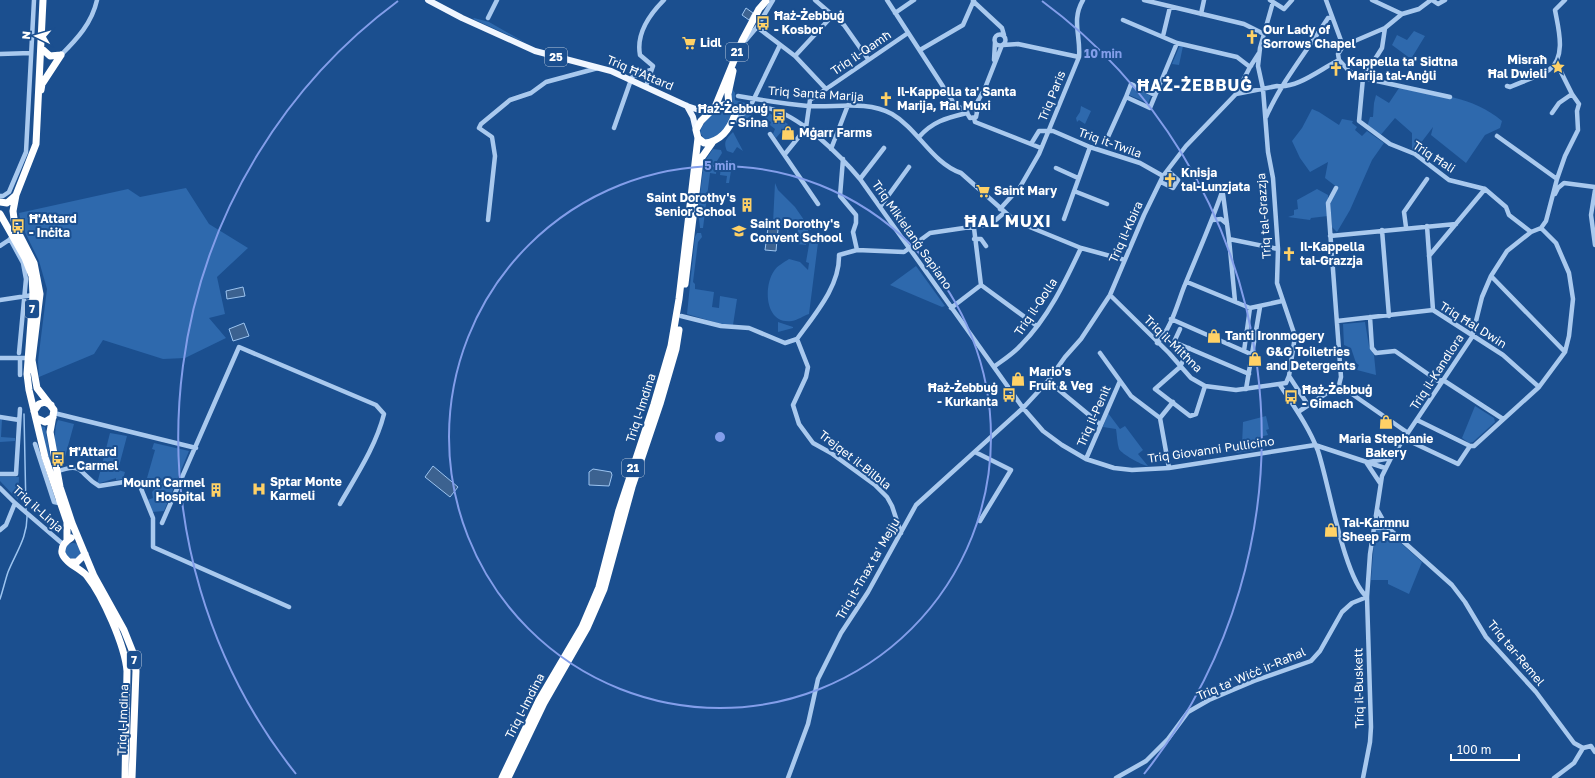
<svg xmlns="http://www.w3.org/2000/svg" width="1595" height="778" font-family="'Golos Text',sans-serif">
  <rect width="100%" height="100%" fill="#1b4f8f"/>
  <path fill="#2e69ad" d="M474 18 489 22 526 43 473 19Z
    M1414 31 1425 36 1411 59 1392 45 1397 35 1407 40Z
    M1180 45 1183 46 1179 65 1172 64Z
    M731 87 735 93V100L749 104 748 105 734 104 732 100Z
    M1132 87 1151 96 1148 103 1129 95Z
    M1399 88C1436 94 1473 96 1502 121L1500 128 1485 135 1466 163 1431 135 1433 127 1417 148 1412 150V133L1395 118 1379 137 1367 127 1370 117H1373L1374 103 1376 95 1389 103Z
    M1081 106 1091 111 1085 124 1079 120 1077 122 1076 118 1080 112Z
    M719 109H725L730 112C732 125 718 141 704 139L700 132C703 122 710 116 719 109Z
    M1312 109 1319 112 1339 125 1342 119 1353 121 1352 123 1357 127 1355 130 1362 136 1367 131 1384 143 1372 160 1350 210 1337 232 1332 227 1330 201 1338 188 1325 178 1328 162 1310 172 1300 158 1292 141 1302 128Z
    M757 111 738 125H736L741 116Z
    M769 113 788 124 776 138 773 134 775 129 770 125 771 122 765 118 764 114Z
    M733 132 743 151 737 147 733 153 727 151C723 142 726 139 733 132Z
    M713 149 721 150 722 153 717 161 716 174 710 173 703 228H700L698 211 704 162Z
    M730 160 735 164 731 171 729 183H726L727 176 720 175C721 167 722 162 730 160Z
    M775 183 778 190 795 207 811 230H808L806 245 797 244 798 228 773 223Z
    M186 188 209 224 248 248 217 277 225 314 209 318 226 338 185 358 163 359 103 340 94 354 39 377 38 361 47 289 39 261 21 224 19 213 128 189 140 197Z
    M1317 189 1328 195V216L1311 218 1310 220 1288 217 1294 215V210L1298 209 1297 200Z
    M697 233H701L702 237 698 242 693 282 695 284V289L714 292 712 307 719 308 720 296 737 299 733 325 721 324 687 314 695 237Z
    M811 233 819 235 809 314C803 316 798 320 792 321 765 325 763 287 774 271 777 266 783 263 789 259L800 262 808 270 809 263 806 262Z
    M916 266 945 306 942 307 890 285Z
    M778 322 793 327V328L778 332Z
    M1365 322 1369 346 1374 355 1376 375 1357 370 1359 365 1356 363 1351 348 1344 345 1343 324Z
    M1475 406 1494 418 1495 422 1473 442 1469 443 1462 438Z
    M1108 413 1120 429 1125 426 1143 450 1138 454 1148 466C1141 465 1122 454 1119 449 1117 443 1117 435 1116 429L1103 427Z
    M1266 416 1269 429 1266 430 1268 435 1259 437 1255 450 1236 453V445H1242L1243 422Z
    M0 419H2L1 437 15 438V441L0 442Z
    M58 420 74 424 62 468C54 462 53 428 58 420Z
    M40 426 45 427 52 466 51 467Z
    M110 433 127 436 118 470 125 472 123 479 116 480V478L97 484Z
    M154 443 189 451 164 511 152 512 147 500 153 498 152 492 156 488 145 485 155 450 152 449Z
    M0 477H19L18 500 0 481Z
    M1384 528 1422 562 1409 594 1388 584V580H1371L1375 531Z
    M65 551a8 8 0 1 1 16 0a8 8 0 1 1-16 0Z"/>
  <path fill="#3c6290" stroke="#9cc4f0" d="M746 8 753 13 749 20 742 15Z
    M768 228 778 229 776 251 765 250Z
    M243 287 245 296 227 299 226 291Z
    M244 323 249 336 233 341 229 329Z
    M433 466 458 487 450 497 425 477Z
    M593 469 611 472 612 475 609 486 589 485V472Z"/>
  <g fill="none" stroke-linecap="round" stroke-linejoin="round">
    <path stroke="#9cc4f0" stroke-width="1.5" d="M24 414 26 510
      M0 599C3 590 5 581 8 572 16 552 28 537 27 514"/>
    <path stroke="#a9c9ee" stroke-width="4.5" d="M815 0 844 25 868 59
      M887 0 955 105 967 111
      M1144 0 1244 24 1264 34
      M1270 0 1284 9 1292 0
      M1326 0 1343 46
      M1372 0 1402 14
      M1431 0 1419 9 1402 14 1385 28 1343 46 1338 54 1339 60 1349 71 1363 78 1450 97
      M1432 0 1438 4 1445 0
      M973 1 1002 28 1004 35
      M895 13 914 0
      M1201 14 1204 0
      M488 18 497 0
      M1123 20 1177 43 1237 57 1250 67 1251 66
      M757 27 795 56 826 89
      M1385 28 1382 48 1363 78 1359 121 1390 144 1415 154 1449 180 1485 189 1506 207 1509 215 1531 232
      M994.5 40a5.5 5.5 0 1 1 11 0a5.5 5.5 0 1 1-11 0Z
      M1163 36 1170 7
      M746 40 757 27 773 0
      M1003 45 1018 44 1079 57
      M920 50 963 25 974 0
      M0 54 31 53
      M61 55C77 39 92 23 97 0
      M795 56 833 15
      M994 60 995 42
      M646 86 653 66 640 55C636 34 650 14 664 0
      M1507 86 1510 87C1520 82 1541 76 1549 70 1567 57 1558 27 1555 10L1565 0
      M1236 94 1277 86C1297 89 1322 68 1339 60
      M738 96C761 100 784 104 808 106 835 108 866 100 892 114 918 129 932 163 961 173L1015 221 1081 248 1125 260
      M1126 97 1131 84 1155 95
      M750 107 780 45
      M732 108C745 107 762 105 775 110 805 121 839 154 860 179L1023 408 1043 431 1062 445 1086 459 1114 468 1132 470 1169 468 1315 445 1385 468
      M974 108 985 88 1002 45
      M967 113 970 118 976 117 977 112 974 108
      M1552 113 1559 103 1572 94
      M1266 117C1282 81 1307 51 1328 18L1332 17
      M974 118 975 122 1041 148
      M733 123 740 115 757 108
      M614 128 632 77 650 70
      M770 134 818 204
      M1497 136 1557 179
      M919 137C933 121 947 118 967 113L969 108H974
      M1107 139 1126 97 1150 108 1177 43
      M1031 144 1039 131H1053L1090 147 1140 163 1163 176
      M831 149 848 105
      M785 154 806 128 810 100 908 33
      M843 159 840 196 856 215V223L853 232 857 250
      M1056 168 1078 178
      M860 179 884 148
      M1161 182 1173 188 1178 180 1168 171
      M1214 188 1222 192
      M1336 188 1328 203 1341 377 1339 385
      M1595 190 1591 215 1595 245
      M1074 191 1107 204
      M1223 194 1229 239 1235 301
      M1555 194 1558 188 1564 183 1595 187
      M0 196H3L9 192 26 152 34 0
      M880 207 909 167
      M1000 209 1020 187 1039 154 1079 57C1081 36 1071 20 1083 0
      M1064 219 1090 147
      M488 220 495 156 492 137 479 128 481 124 510 100 531 93 546 82 598 68
      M1213 220 1221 219 1227 224
      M1427 226 1433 310
      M1406 227 1404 212 1427 179
      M1382 230 1389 316
      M1330 236 1456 224
      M10 239 23 263 26 279 19 353
      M974 239H981L986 246
      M1229 239 1278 249
      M0 246 12 238
      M1429 256 1485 189
      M1491 276 1565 352
      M1187 282 1250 308 1282 301
      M981 285 1037 326
      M1110 295 1169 353 1191 378 1205 386 1236 390 1286 383 1289 376 1295 336 1277 283 1278 249 1273 178 1268 152 1263 89 1258 66 1260 48 1273 2
      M0 300 33 295
      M951 308 981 285 974 228
      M681 316 721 326 749 328 785 343 797 339
      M1370 317 1372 348 1376 353 1395 351 1438 381 1443 380 1503 419
      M1171 319 1253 355
      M1337 321 1433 310 1503 355 1539 387
      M1180 329 1174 342 1249 374
      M797 339C815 314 840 286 839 255L857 250 904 252 930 233 991 224 1004 213
      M797 339 808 367 806 377 793 405 799 424 813 443 831 453 875 485 887 497 892 506 901 533
      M1157 343C1171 329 1177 305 1184 287 1197 255 1211 224 1222 192
      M1189 348 1180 367 1155 389 1190 416 1196 414 1205 386
      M1244 351 1250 308
      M1100 353 1131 396 1160 418 1169 468
      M0 358H28
      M20 358V375
      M995 366C1003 360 1014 353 1021 345 1048 318 1065 282 1081 248
      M1289 376 1308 405
      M1048 381 1100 424
      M1280 385C1293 405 1309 427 1318 451 1329 484 1344 578 1367 597
      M1339 385 1408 433
      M1246 389 1260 307
      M1298 412 1339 385
      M54 413 196 448
      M0 417 19 420
      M1160 418 1173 402
      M1417 420 1470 446H1474L1539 387 1565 352 1569 336 1573 299 1569 273 1556 243 1541 228
      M1405 439 1458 464 1470 446
      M35 444 54 502 59 503
      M975 452 1011 470 980 521
      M1086 459 1120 381
      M1366 462 1380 483
      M1369 462 1391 458
      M56 472C85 461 78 474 99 486L124 482 140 486 153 518V547L289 607
      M0 474H16L20 409
      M0 488 15 503 64 545
      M1378 511 1387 527 1452 585 1465 602 1486 637 1536 692 1574 743 1583 748 1591 746 1595 752
      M162 523 239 347 376 405 384 414C376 446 356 476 340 504
      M1375 528 1387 527
      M0 530 6 525 15 503
      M788 778 808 724 818 679 841 633 868 592 916 505 1023 408 1048 381 1065 357 1081 339 1110 295 1144 215 1163 176 1186 146 1236 94 1250 67 1259 53
      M1116 778 1146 761 1168 739 1188 712 1209 700 1254 681 1311 661 1320 651 1342 612 1352 603 1367 597
      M1363 778 1370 742 1371 727 1367 597 1370 554 1382 476 1391 458 1472 337 1482 297 1491 276 1507 251 1531 232 1541 228 1546 221 1557 179 1565 156 1578 130 1577 111 1579 104 1572 94 1556 62
      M1554 778 1574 763 1583 748"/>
    <path stroke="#f0f6ff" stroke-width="6" d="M428 0 462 18 535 51 611 71 687 106 702 111H712
      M687 106 693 117 696 130"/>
    <path stroke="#fff" stroke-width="7" d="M43 0 36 144 16 195 13 211 15 226 34 263 40 294 32 360 37 388 54 410 50 432 60 487 72 523 94 576 124 630 134 655 136 671 132 778
      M41 48 50 56 61 55
      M41 90 42 84 61 55
      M729 106 728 94 733 71
      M698 138 704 143C720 142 730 129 735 114L732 108 724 105 715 107
      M0 202 7 203 16 195
      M0 214 25 258 32 276 33 295 27 374 29 390 45 457 67 522V540
      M685 284 700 160 712 143
      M34 411 39 404 45 402 51 405
      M36 418 45 422 53 417
      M71 538C66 541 61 546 62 553 65 563 81 569 87 576 103 596 125 646 127 671L125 778
      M70 562H77L85 554
      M502 778 539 700 582 627 599 587 619 510 654 404 671 346 679 299 698 138 696 130 701 121 715 107 742 41 759 9 766 1
      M508 778 544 703 587 628 604 589 632 487 660 404 676 349 679 330"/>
  </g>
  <g fill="none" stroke="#839eea" stroke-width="2">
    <circle cx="720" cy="437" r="271"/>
    <path d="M296 774A542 542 0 0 1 398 1M1042 1A542 542 0 0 1 1144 774"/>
  </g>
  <defs>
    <symbol id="bus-bare" viewBox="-9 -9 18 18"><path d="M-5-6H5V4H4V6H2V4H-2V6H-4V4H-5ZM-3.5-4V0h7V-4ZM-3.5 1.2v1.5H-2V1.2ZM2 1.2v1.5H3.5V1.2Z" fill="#ffd166" stroke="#1b4f8f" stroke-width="2.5" paint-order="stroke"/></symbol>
    <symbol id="church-bare" viewBox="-9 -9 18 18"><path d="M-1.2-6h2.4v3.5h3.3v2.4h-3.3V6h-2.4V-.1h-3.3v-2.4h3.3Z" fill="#ffd166" stroke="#1b4f8f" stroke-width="2.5" paint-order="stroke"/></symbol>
    <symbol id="supermarket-bare" viewBox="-9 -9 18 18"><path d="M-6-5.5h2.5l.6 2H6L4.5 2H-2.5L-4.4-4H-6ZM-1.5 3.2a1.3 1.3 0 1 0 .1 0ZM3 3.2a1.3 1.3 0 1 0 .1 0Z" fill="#ffd166" stroke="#1b4f8f" stroke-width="2.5" paint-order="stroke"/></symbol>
    <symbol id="sight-bare" viewBox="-9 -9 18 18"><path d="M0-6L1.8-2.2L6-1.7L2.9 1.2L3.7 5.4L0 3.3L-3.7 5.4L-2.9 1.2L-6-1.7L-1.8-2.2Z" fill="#ffd166" stroke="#1b4f8f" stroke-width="2.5" paint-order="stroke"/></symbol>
    <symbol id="shop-bare" viewBox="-9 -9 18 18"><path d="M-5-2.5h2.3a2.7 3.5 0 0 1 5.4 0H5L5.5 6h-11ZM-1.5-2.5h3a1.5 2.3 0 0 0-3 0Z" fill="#ffd166" stroke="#1b4f8f" stroke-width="2.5" paint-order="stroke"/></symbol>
    <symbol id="building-bare" viewBox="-9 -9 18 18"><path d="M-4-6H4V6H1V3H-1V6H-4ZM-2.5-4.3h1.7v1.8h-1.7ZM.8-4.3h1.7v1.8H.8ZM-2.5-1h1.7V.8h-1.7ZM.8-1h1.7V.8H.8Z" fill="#ffd166" stroke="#1b4f8f" stroke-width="2.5" paint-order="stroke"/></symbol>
    <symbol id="school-bare" viewBox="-9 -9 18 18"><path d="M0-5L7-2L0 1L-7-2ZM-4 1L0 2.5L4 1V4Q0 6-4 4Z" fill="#ffd166" stroke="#1b4f8f" stroke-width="2.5" paint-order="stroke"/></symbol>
    <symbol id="hospital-bare" viewBox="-9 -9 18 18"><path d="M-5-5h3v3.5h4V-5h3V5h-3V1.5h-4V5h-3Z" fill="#ffd166" stroke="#1b4f8f" stroke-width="2.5" paint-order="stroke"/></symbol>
  </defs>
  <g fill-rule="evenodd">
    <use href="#bus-bare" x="753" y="13" width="20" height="20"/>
    <use href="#church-bare" x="1242" y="27" width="20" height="20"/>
    <use href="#supermarket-bare" x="679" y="33" width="20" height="20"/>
    <use href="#sight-bare" x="1548" y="57" width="20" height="20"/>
    <use href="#church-bare" x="1326" y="59" width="20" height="20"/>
    <use href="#church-bare" x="876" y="89" width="20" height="20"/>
    <use href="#bus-bare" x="769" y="106" width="20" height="20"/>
    <use href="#shop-bare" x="778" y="123" width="20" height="20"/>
    <use href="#church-bare" x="1160" y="170" width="20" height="20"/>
    <use href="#supermarket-bare" x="973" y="181" width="20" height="20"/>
    <use href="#building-bare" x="737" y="195" width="20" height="20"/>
    <use href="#bus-bare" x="8" y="216" width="20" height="20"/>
    <use href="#school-bare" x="729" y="221" width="20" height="20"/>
    <use href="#church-bare" x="1279" y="244" width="20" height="20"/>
    <use href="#shop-bare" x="1204" y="326" width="20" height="20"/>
    <use href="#shop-bare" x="1245" y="349" width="20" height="20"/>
    <use href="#shop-bare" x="1008" y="369" width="20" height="20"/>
    <use href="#bus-bare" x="999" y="385" width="20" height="20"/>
    <use href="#bus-bare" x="1281" y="387" width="20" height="20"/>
    <use href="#shop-bare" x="1376" y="412" width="20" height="20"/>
    <use href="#bus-bare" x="48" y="449" width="20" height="20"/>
    <use href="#hospital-bare" x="249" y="479" width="20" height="20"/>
    <use href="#building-bare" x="206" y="480" width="20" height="20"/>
    <use href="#shop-bare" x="1321" y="520" width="20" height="20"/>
  </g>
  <g text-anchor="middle" stroke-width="4" stroke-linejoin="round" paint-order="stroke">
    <g fill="#1b4f8f" stroke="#bbcadd" stroke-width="1">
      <rect x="726" y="43" width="22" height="18" rx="3"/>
      <rect x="545" y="48" width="22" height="18" rx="3"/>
      <rect x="25" y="300" width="14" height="18" rx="3"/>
      <rect x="622" y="459" width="22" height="18" rx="3"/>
      <rect x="127" y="651" width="14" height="18" rx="3"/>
    </g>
    <g font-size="11" font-weight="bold" fill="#fff">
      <text x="737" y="56">21</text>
      <text x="556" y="61">25</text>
      <text x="32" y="313">7</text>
      <text x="633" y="472">21</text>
      <text x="134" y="664">7</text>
    </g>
    <g font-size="12" font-weight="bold" fill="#fff" stroke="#1b4f8f" text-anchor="start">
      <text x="774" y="20">Ħaż-Żebbuġ<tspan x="774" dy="14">- Kosbor</tspan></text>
      <text x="1263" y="34">Our Lady of<tspan x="1263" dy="14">Sorrows Chapel</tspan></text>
      <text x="700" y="47">Lidl</text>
      <text x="1547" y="64" text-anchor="end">Misraħ<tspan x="1547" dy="14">Ħal Dwieli</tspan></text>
      <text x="1347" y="66">Kappella ta' Sidtna<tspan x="1347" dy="14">Marija tal-Anġli</tspan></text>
      <text x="897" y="96">Il-Kappella ta' Santa<tspan x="897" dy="14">Marija, Ħal Muxi</tspan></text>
      <text x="768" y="113" text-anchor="end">Ħaż-Żebbuġ<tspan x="768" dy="14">- Srina</tspan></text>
      <text x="799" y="137">Mġarr Farms</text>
      <text x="1181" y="177">Knisja<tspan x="1181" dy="14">tal-Lunzjata</tspan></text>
      <text x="994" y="195">Saint Mary</text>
      <text x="736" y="202" text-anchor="end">Saint Dorothy's<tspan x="736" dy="14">Senior School</tspan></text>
      <text x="29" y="223">Ħ'Attard<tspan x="29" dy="14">- Inċita</tspan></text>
      <text x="750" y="228">Saint Dorothy's<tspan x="750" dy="14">Convent School</tspan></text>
      <text x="1300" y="251">Il-Kappella<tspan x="1300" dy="14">tal-Grazzja</tspan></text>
      <text x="1225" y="340">Tanti Ironmogery</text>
      <text x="1266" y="356">G&amp;G Toiletries<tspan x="1266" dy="14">and Detergents</tspan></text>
      <text x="1029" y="376">Mario's<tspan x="1029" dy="14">Fruit &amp; Veg</tspan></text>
      <text x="998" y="392" text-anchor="end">Ħaż-Żebbuġ<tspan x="998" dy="14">- Kurkanta</tspan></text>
      <text x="1302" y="394">Ħaż-Żebbuġ<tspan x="1302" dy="14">- Gimach</tspan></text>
      <text x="1386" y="443" text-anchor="middle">Maria Stephanie<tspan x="1386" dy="14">Bakery</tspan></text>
      <text x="69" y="456">Ħ'Attard<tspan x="69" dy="14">- Carmel</tspan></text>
      <text x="270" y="486">Sptar Monte<tspan x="270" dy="14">Karmeli</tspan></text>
      <text x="205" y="487" text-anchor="end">Mount Carmel<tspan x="205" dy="14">Hospital</tspan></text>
      <text x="1342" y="527">Tal-Karmnu<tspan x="1342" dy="14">Sheep Farm</tspan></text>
    </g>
    <g font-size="12" fill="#fff" stroke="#1b4f8f">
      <text transform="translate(861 53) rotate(-34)" y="4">Triq il-Qamħ</text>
      <text transform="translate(640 73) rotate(23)" y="4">Triq Ħ'Attard</text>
      <text transform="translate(816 94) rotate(4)" y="4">Triq Santa Marija</text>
      <text transform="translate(1052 96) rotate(-68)" y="4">Triq Paris</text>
      <text transform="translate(1110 143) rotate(20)" y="4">Triq it-Twila</text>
      <text transform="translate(1434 157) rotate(33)" y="4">Triq Ħali</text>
      <text transform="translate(1264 216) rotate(-94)" y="4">Triq tal-Grazzja</text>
      <text transform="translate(1126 232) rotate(-66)" y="4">Triq il-Kbira</text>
      <text transform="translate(912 235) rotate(55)" y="4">Triq Mikielanġ Sapiano</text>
      <text transform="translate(1036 307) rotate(-56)" y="4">Triq il-Qolla</text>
      <text transform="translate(1473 325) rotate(32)" y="4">Triq Ħal Dwin</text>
      <text transform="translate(1173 344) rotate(44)" y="4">Triq il-Mitħna</text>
      <text transform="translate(1437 372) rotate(-57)" y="4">Triq il-Kandlora</text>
      <text transform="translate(641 408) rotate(-72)" y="4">Triq l-Imdina</text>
      <text transform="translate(1094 416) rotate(-66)" y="4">Triq il-Penit</text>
      <text transform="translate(1211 450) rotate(-8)" y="4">Triq Giovanni Pullicino</text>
      <text transform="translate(855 460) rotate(38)" y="4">Trejqet il-Bilbla</text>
      <text transform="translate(38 509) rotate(42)" y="4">Triq il-Linja</text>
      <text transform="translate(868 569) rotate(-60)" y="4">Triq it-Tnax ta' Mejju</text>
      <text transform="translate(1516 653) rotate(50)" y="4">Triq tar-Remel</text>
      <text transform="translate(1251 674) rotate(-23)" y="4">Triq ta' Wiċċ ir-Raħal</text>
      <text transform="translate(1359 688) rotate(-91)" y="4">Triq il-Buskett</text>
      <text transform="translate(525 706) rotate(-63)" y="4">Triq l-Imdina</text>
      <text transform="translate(123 720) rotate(-88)" y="4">Triq l-Imdina</text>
    </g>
    <g font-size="16" font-weight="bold" letter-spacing="1" fill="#fff" stroke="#1b4f8f">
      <text x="1195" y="91">ĦAŻ-ŻEBBUĠ</text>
      <text x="1008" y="227">ĦAL MUXI</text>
    </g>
  </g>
  <circle cx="720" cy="437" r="6" fill="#839eea" stroke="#1b4f8f" stroke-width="2"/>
  <g font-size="12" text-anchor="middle" font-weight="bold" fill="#839eea" stroke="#1b4f8f" stroke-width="4" stroke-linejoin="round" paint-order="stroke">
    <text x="1103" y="58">10 min</text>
    <text x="720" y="170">5 min</text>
  </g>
  <g transform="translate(36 36) rotate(275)" stroke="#1b4f8f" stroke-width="3" paint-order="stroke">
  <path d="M0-3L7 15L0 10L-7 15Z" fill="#ffffff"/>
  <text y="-6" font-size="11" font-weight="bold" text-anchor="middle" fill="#ffffff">N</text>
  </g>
  <path d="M1451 754v6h68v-6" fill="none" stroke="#ffffff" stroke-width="2"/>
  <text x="1457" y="754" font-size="12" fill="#ffffff" stroke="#1b4f8f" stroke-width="3" paint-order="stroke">100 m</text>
</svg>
